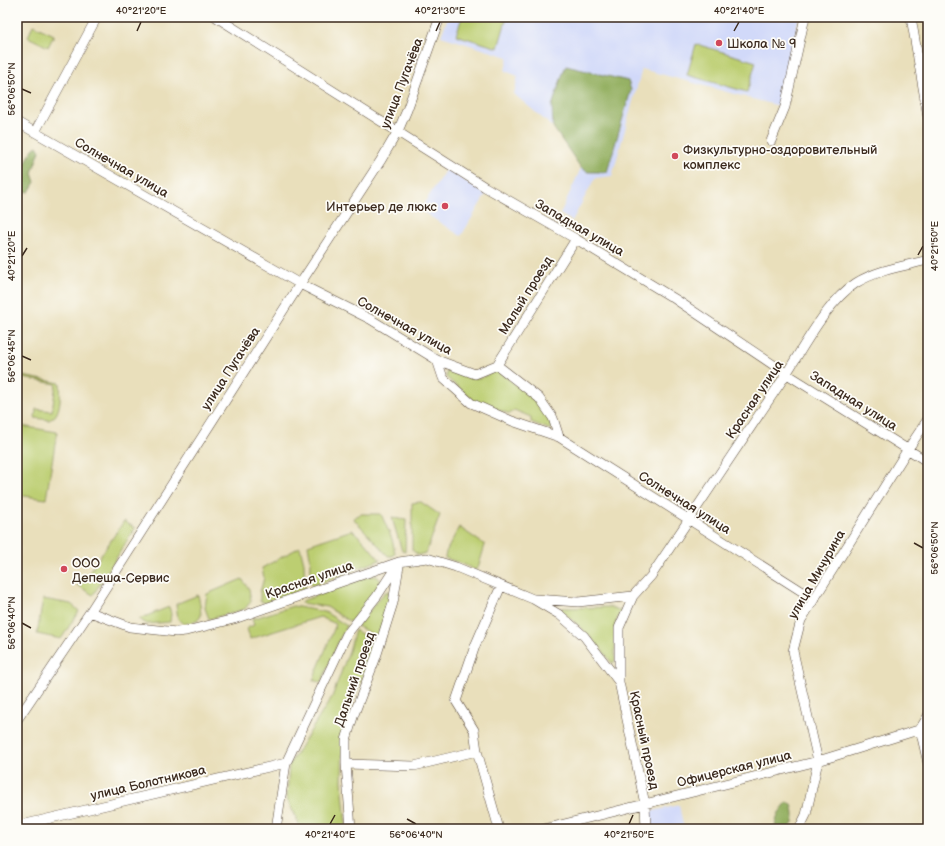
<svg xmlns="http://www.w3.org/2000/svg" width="945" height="846" font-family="'Balsamiq Sans',sans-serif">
  <rect width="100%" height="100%" fill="#fdfcf7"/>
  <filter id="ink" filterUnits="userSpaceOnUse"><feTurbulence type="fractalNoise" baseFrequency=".025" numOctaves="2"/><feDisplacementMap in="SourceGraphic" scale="8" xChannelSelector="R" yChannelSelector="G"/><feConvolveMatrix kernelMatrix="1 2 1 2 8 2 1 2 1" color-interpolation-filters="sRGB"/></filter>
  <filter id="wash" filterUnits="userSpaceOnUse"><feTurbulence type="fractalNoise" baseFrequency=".012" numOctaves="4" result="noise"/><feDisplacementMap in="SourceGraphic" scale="16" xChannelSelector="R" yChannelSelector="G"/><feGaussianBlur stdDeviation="0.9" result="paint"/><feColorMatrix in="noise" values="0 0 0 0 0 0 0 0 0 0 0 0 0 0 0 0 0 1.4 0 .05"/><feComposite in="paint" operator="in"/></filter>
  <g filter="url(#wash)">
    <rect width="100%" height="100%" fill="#e9dfbb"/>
    <path fill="#d1d9f9" d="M448 17H799L779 106 642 69 612 176 595 178 572 221 560 214 581 168 553 127 514 94 518 76 505 71 508 57 441 36Z
      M446 169 486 194 461 236 420 210Z
      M679 805 684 829H652L649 812Z"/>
    <path fill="#bcce71" stroke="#7c7c48" d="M462 17H507L498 48 456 35Z
      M33 25 54 35 48 47 28 37Z
      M696 44 756 62 747 92 687 75Z
      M447 370 470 378H481L496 370C513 383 553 407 551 430L531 422V417L514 410 510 414 474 401 446 377Z
      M17 375 60 383C61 392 61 409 55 416 53 418 51 419 49 420L35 418 36 409 52 411 56 384 17 377Z
      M21 426 57 432 46 499 17 495V452Z
      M421 502 440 515 426 553 418 555 412 550V503Z
      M361 514H381L392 539 395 553 393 556H388L353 518Z
      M392 518 406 520 405 552 402 551Z
      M124 521 135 528 93 595 77 585V582H83Z
      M459 527 485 545 478 568 475 570 463 564 445 558 446 552Z
      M352 530 363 540 380 560 312 586 310 581 311 563 308 545Z
      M300 547 304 563 305 588 266 603 260 601V592L264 578 262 568Z
      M369 576H377L381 581 379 586 350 622 327 607 301 603 302 601Z
      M242 579 249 589 251 601 245 609 209 619 205 608 207 594Z
      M388 591C393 601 382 626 378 637L357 626 384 593Z
      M198 595 200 604 201 616 197 621 183 624 178 619 176 604Z
      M43 599 71 604 79 611 61 639 37 634Z
      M293 606 325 612 347 626 339 640 321 683 313 680 336 624 320 617 250 639 247 628 254 625 252 619Z
      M169 607 171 613 170 622 147 624 139 619Z
      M611 607 621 611 615 624V661L612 663C597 643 581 626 561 611L562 608Z
      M355 630 376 643 356 693 343 732 342 781 346 826 345 829H308L300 826 287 799 289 765 332 697 349 651Z"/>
    <path fill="#95b163" stroke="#686e40" d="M566 66 628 81 631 90 607 172H588L581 168 553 127 552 106 564 70Z
      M37 146 40 151 32 173 35 182 29 192 23 191 17 196V178L33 149Z
      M787 802 792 804C794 813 796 820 790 827L775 826 778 814Z"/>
  </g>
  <g filter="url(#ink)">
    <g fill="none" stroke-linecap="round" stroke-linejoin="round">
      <defs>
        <path id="minor" d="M216 17 485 187 576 239 675 299 787 374 928 462
          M911 17 928 117
          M17 122 300 284 370 319 437 360 475 374 497 365
          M35 132 97 17
          M771 141 785 107 805 17
          M437 360 443 378 471 403 512 421 559 437 814 599
          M497 365 576 239
          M497 365 539 398 553 418 559 437
          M535 599 578 602 633 596
          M90 612 130 627 176 632 186 631 234 619 399 562 427 558 456 567 533 599 560 615 584 636 619 682
          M928 716 920 729 928 763
          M17 720 90 612 300 284 381 160 398 131 407 110 440 17
          M346 764 414 766 477 751
          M17 826 286 763
          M276 829 286 763 347 634 377 596 399 562
          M351 829 346 764V740L353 717 376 657 393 603 399 566
          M499 829 477 751 474 730 456 701 475 646 501 586
          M544 829 818 761 928 727
          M646 829 645 804 619 682V628L633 596 651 576C695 510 739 445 783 379 802 350 827 301 856 283 877 270 904 266 928 260
          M799 829 806 815 818 761 793 651 801 620 908 449 928 419"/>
      </defs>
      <use href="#minor" stroke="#554536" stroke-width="10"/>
      <use href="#minor" stroke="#fff" stroke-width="9"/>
    </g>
  </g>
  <path fill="none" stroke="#3b2a1e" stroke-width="1.5" d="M137 31 141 22M436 31 440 22M734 31 739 22M22 89 31 93M918 255 923 246M22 256 27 248M22 356 31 360M914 543 923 548M22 623 31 628M407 819 416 824M330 824 335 815M629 824 633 815"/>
  <g fill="#d1495b" stroke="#fdfcf7" stroke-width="1.5">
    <circle cx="719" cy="43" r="4"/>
    <circle cx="675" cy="156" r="4"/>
    <circle cx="445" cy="206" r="4"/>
    <circle cx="64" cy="569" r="4"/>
  </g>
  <g text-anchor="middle" stroke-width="3.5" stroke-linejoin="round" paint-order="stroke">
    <g font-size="13" fill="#3b2a1e" stroke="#fdfcf7" text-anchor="start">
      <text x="727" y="48">Школа № 9</text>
      <text x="683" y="154">Физкультурно-оздоровительный<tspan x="683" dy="15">комплекс</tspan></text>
      <text x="437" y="211" text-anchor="end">Интерьер де люкс</text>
      <text x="72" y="567">ООО<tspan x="72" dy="15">Депеша-Сервис</tspan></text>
    </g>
    <g font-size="13" fill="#3b2a1e" stroke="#fdfcf7">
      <text transform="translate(401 83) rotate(-69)" y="5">улица Пугачёва</text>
      <text transform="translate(122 167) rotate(30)" y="5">Солнечная улица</text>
      <text transform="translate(580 227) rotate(30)" y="5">Западная улица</text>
      <text transform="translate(525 295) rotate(-58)" y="5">Малый проезд</text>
      <text transform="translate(405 325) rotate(29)" y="5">Солнечная улица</text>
      <text transform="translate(230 368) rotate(-57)" y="5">улица Пугачёва</text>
      <text transform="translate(754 399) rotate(-56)" y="5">Красная улица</text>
      <text transform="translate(854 400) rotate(32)" y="5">Западная улица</text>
      <text transform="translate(685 502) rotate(32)" y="5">Солнечная улица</text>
      <text transform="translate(816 574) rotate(-60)" y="5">улица Мичурина</text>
      <text transform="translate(309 579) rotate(-19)" y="5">Красная улица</text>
      <text transform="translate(354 679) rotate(-71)" y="5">Дальний проезд</text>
      <text transform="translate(645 740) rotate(78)" y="5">Красный проезд</text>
      <text transform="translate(734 768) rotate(-14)" y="5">Офицерская улица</text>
      <text transform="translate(148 782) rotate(-13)" y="5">улица Болотникова</text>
    </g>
  </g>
  <rect width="945" height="846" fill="none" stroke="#fdfcf7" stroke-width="44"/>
  <rect x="22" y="22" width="901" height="802" fill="none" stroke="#3b2a1e" stroke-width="1.5"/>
  <g font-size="10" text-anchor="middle" fill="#3b2a1e">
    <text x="141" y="14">40°21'20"E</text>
    <text x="440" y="14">40°21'30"E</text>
    <text x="739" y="14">40°21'40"E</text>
    <text transform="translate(11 89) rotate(-90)" y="4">56°06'50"N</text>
    <text transform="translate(934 246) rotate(-90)" y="4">40°21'50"E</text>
    <text transform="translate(11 256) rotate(-90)" y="4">40°21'20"E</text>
    <text transform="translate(11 356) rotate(-90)" y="4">56°06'45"N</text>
    <text transform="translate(934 548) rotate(-90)" y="4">56°06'50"N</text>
    <text transform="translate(11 623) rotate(-90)" y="4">56°06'40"N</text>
    <text x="330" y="838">40°21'40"E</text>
    <text x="416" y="838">56°06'40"N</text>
    <text x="629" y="838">40°21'50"E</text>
  </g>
</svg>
